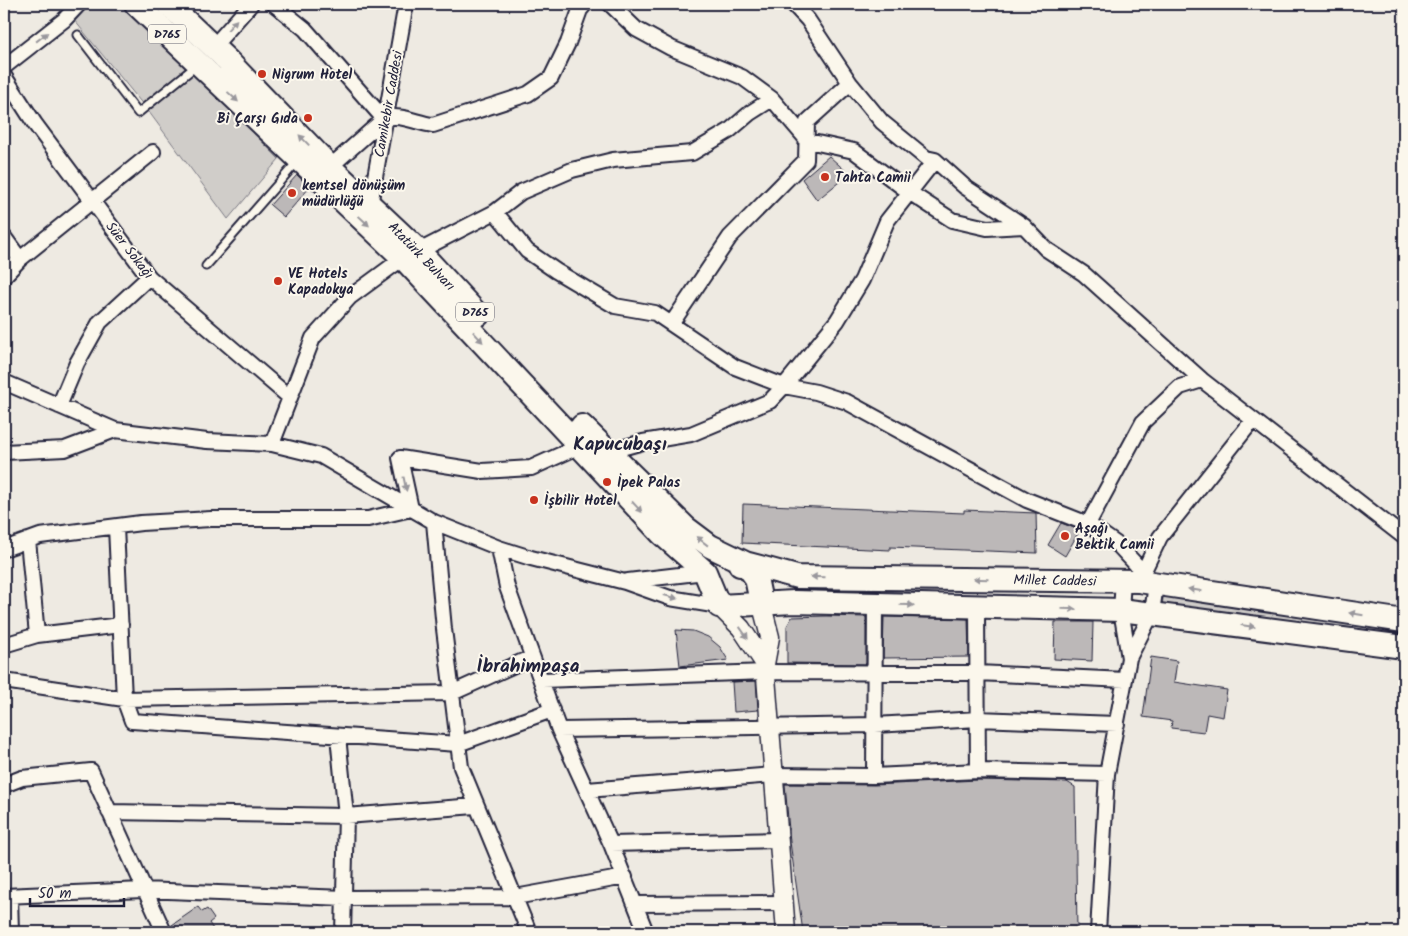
<svg xmlns="http://www.w3.org/2000/svg" width="1408" height="936" font-family="Kalam,sans-serif">
  <rect width="100%" height="100%" fill="#eeeae2"/>
  <filter id="ink" filterUnits="userSpaceOnUse"><feTurbulence type="fractalNoise" baseFrequency=".02" numOctaves="2"/><feDisplacementMap in="SourceGraphic" scale="10" xChannelSelector="R" yChannelSelector="G"/><feConvolveMatrix kernelMatrix="1 2 1 2 8 2 1 2 1" color-interpolation-filters="sRGB"/></filter>
  <g filter="url(#ink)">
    <path fill="#d0cdc9" stroke="#797882" d="M81 4H127L279 159 228 219 149 112 70 15Z
      M1164 593 1404 628V638L1162 606Z"/>
    <path fill="#bcb8b8" stroke="#22223b" d="M829 156 849 174 817 200 802 179Z
      M297 175 310 187 284 217 270 205Z
      M743 504 964 513V510L1036 513 1037 553 890 547V550L742 543Z
      M1061 523 1080 530 1065 556 1048 545Z
      M826 616 866 617V664L787 663V626L792 617Z
      M884 617 968 619 969 657 883 658Z
      M1055 622H1093L1092 661 1054 659Z
      M676 630 693 631 708 637 720 647 728 660 680 666Z
      M1151 657 1177 661 1174 682 1227 690 1223 717 1207 714 1204 732 1171 728 1172 721 1143 717Z
      M756 681 758 710 734 712 732 682Z
      M978 780 1067 782 1075 787 1077 932H803L790 842 785 784 874 785Z
      M198 907 202 912 207 909 214 919 209 923 215 932H177L172 925Z"/>
    <g fill="none" stroke-linecap="round" stroke-linejoin="round">
      <defs>
        <path id="service" d="M78 35 138 113 196 66
          M206 266 297 162"/>
        <path id="minor" d="M274 4 305 29 384 119
          M610 4 636 29 671 48 742 77 772 99 808 141 854 151 909 192 952 220 987 228 1024 226
          M793 4 808 20 850 83 882 122 926 158 935 160 965 187 1024 226 1046 249 1084 274 1202 380 1404 537
          M213 47 251 4
          M4 67 64 20 79 4
          M4 76 35 124 149 277 288 396
          M330 167 384 119C400 113 416 123 433 125L528 94 551 78 568 43 580 10 585 4
          M370 205 406 4
          M495 212 527 251 556 271 615 306 655 313 735 367 784 386 816 392 847 402 1027 500 1088 524 1118 545 1143 572
          M4 237 20 259
          M419 251 495 212 521 192 572 170 613 160 692 153 729 131 750 113 772 99
          M4 276 20 259 153 152
          M672 323 730 237 806 160 807 122 850 83
          M4 382 115 430 207 441 272 444 321 456 434 522 499 548 531 558 625 582 670 598 719 606
          M59 406 77 363 100 322 149 277
          M272 444 313 338 350 297 403 258
          M4 452 65 449 115 430
          M607 452 643 442 691 434 770 401 784 386 837 321 862 280 887 221 935 160
          M411 509 400 458 482 471 531 468 580 446
          M434 522 444 629 461 767 529 932
          M1088 524 1143 422 1180 387 1202 380
          M116 527 124 699 132 721 458 744 552 710
          M28 540 37 635
          M499 548 507 587 559 730 611 844 646 932
          M4 549 40 536 141 523 211 519H368L411 509
          M1140 579 1160 537 1253 420
          M628 581 705 572
          M1123 581 1121 610 1129 658
          M977 607 978 771
          M4 645 37 635 121 625
          M542 680 766 672 978 673 1125 680
          M4 681 124 699 452 693 532 657
          M559 730 875 725 978 719 1117 724
          M338 736 346 816 343 932
          M874 776 875 604
          M4 785 22 778 91 771 164 932
          M587 790 773 775 874 776 978 771 1107 774
          M109 812 346 816 475 806
          M611 844 778 840
          M4 896 143 890 345 898 515 897 625 877
          M10 896 11 932
          M636 904 783 903
          M1098 932 1107 774 1129 658 1152 613 1156 584"/>
        <path id="tertiary" d="M761 602 770 637 765 664 786 932
          M719 606 741 628 765 664"/>
        <path id="primary" d="M136 4 403 258 662 534 705 572 719 606 794 602 1121 610 1404 647
          M168 4 228 61 330 167 419 251 478 315
          M582 426 686 528 710 546 745 563 756 578 761 602
          M740 565 745 563 797 577 1139 581 1404 621"/>
      </defs>
      <use href="#service" stroke="#22223b" stroke-width="11"/>
      <use href="#minor" stroke="#22223b" stroke-width="18"/>
      <use href="#tertiary" stroke="#22223b" stroke-width="21"/>
      <use href="#primary" stroke="#22223b" stroke-width="26"/>
      <use href="#service" stroke="#fbf7ec" stroke-width="7"/>
      <use href="#minor" stroke="#fbf7ec" stroke-width="14"/>
      <use href="#tertiary" stroke="#fbf7ec" stroke-width="18"/>
      <use href="#primary" stroke="#fbf7ec" stroke-width="22"/>
    </g>
    <defs><path id="oneway-solid" d="M-6-.8H1V-3.2L6.5 0L1 3.2V.8H-6Z" transform="scale(1.25)"/></defs>
    <g fill="#99979c">
      <use href="#oneway-solid" transform="translate(232 25) rotate(-48)"/>
      <use href="#oneway-solid" transform="translate(42 37) rotate(-38)"/>
      <use href="#oneway-solid" transform="translate(233 97) rotate(43)"/>
      <use href="#oneway-solid" transform="translate(304 140) rotate(-134)"/>
      <use href="#oneway-solid" transform="translate(364 221) rotate(43)"/>
      <use href="#oneway-solid" transform="translate(478 337) rotate(47)"/>
      <use href="#oneway-solid" transform="translate(405 484) rotate(78)"/>
      <use href="#oneway-solid" transform="translate(637 507) rotate(47)"/>
      <use href="#oneway-solid" transform="translate(702 541) rotate(-142)"/>
      <use href="#oneway-solid" transform="translate(818 577) rotate(-179)"/>
      <use href="#oneway-solid" transform="translate(981 579) rotate(-179)"/>
      <use href="#oneway-solid" transform="translate(1195 590) rotate(-171)"/>
      <use href="#oneway-solid" transform="translate(671 597) rotate(15)"/>
      <use href="#oneway-solid" transform="translate(907 605) rotate(1)"/>
      <use href="#oneway-solid" transform="translate(1069 609) rotate(1)"/>
      <use href="#oneway-solid" transform="translate(1356 614) rotate(-171)"/>
      <use href="#oneway-solid" transform="translate(1248 626) rotate(8)"/>
      <use href="#oneway-solid" transform="translate(744 633) rotate(55)"/>
    </g>
  </g>
  <g fill="#c8321e" stroke="#fbf7ec" stroke-width="2">
    <circle cx="262" cy="74" r="5"/>
    <circle cx="308" cy="118" r="5"/>
    <circle cx="825" cy="177" r="5"/>
    <circle cx="292" cy="193" r="5"/>
    <circle cx="278" cy="281" r="5"/>
    <circle cx="607" cy="482" r="5"/>
    <circle cx="534" cy="500" r="5"/>
    <circle cx="1065" cy="536" r="5"/>
  </g>
  <g text-anchor="middle" stroke-width="4" stroke-linejoin="round" paint-order="stroke">
    <g fill="#fbf7ec" stroke="#636270" stroke-width="1">
      <rect x="148" y="24.5" width="38" height="19" rx="4"/>
      <rect x="456" y="302.5" width="38" height="19" rx="4"/>
    </g>
    <g font-size="12" font-weight="bold" fill="#22223b">
      <text x="167" y="38">D765</text>
      <text x="475" y="316">D765</text>
    </g>
    <g font-size="14" font-weight="bold" fill="#22223b" stroke="#fbf7ec" text-anchor="start">
      <text x="272" y="79">Nigrum Hotel</text>
      <text x="298" y="123" text-anchor="end">Bi Çarşı Gıda</text>
      <text x="835" y="182">Tahta Camii</text>
      <text x="302" y="190">kentsel dönüşüm<tspan x="302" dy="16">müdürlüğü</tspan></text>
      <text x="288" y="278">VE Hotels<tspan x="288" dy="16">Kapadokya</tspan></text>
      <text x="617" y="487">İpek Palas</text>
      <text x="544" y="505">İşbilir Hotel</text>
      <text x="1075" y="533">Aşağı<tspan x="1075" dy="16">Bektik Camii</tspan></text>
    </g>
    <g font-size="14" fill="#22223b" stroke="#fbf7ec">
      <text transform="translate(388 104) rotate(-80)" y="5">Camikebir Caddesi</text>
      <text transform="translate(130 250) rotate(52)" y="5">Süer Sokağı</text>
      <text transform="translate(422 256) rotate(46)" y="5">Atatürk Bulvarı</text>
      <text transform="translate(1055 580) rotate(1)" y="5">Millet Caddesi</text>
    </g>
    <g font-size="19" font-weight="bold" fill="#22223b" stroke="#fbf7ec">
      <text x="620" y="450">Kapucubaşı</text>
      <text x="528" y="672">İbrahimpaşa</text>
    </g>
  </g>
  <rect width="1408" height="936" fill="none" stroke="#fbf7ec" stroke-width="20"/>
  <rect x="10" y="10" width="1388" height="916" fill="none" stroke="#22223b" stroke-width="2" filter="url(#ink)"/>
  <path d="M30 898v8h94v-8" fill="none" stroke="#22223b" stroke-width="2.5"/>
  <text x="38" y="898" font-size="15" fill="#22223b" stroke="#fbf7ec" stroke-width="4" paint-order="stroke">50 m</text>
</svg>
